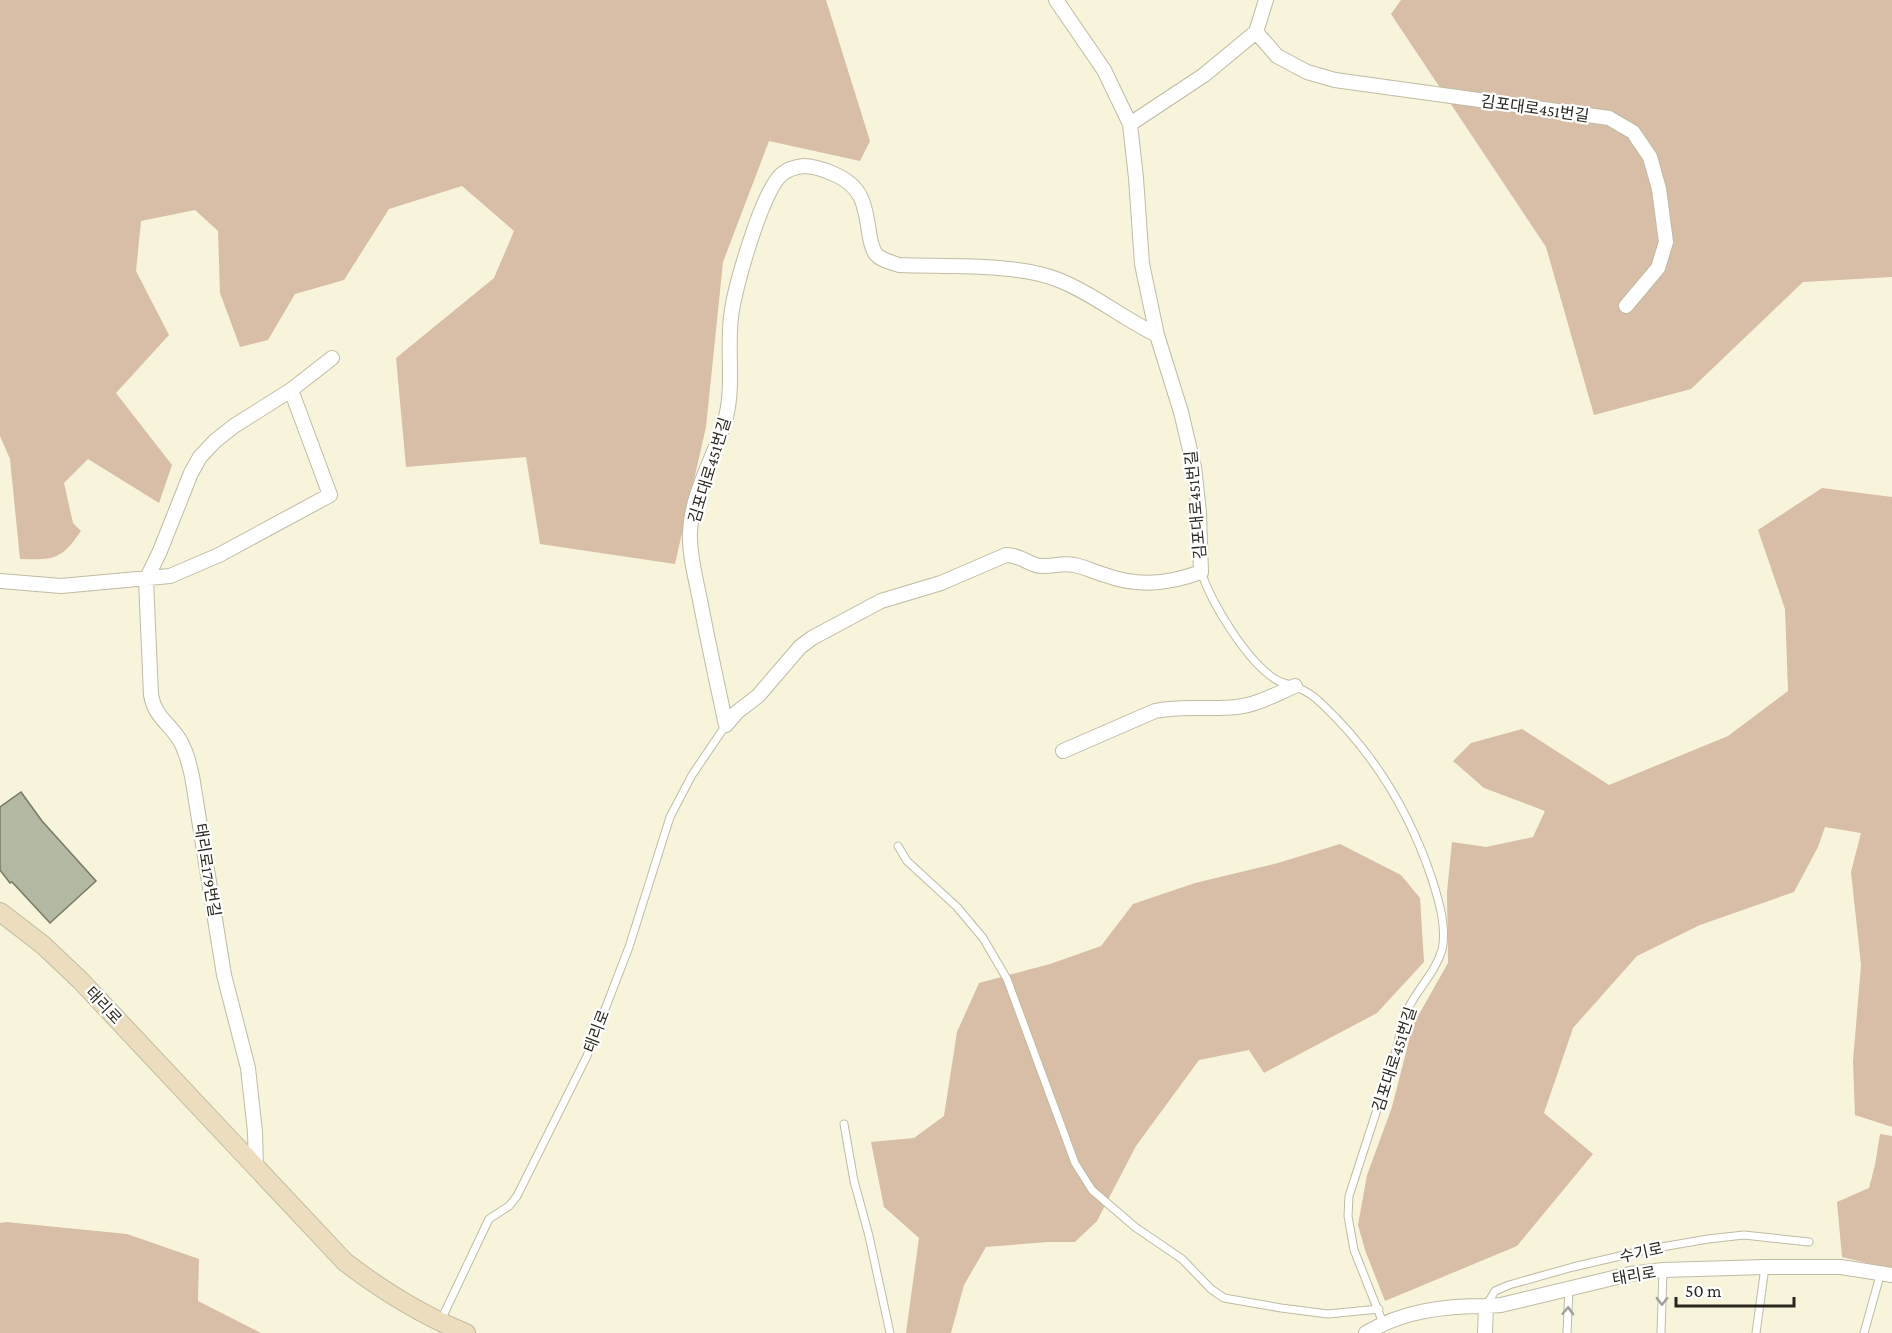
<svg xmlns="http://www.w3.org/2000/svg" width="1892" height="1333" font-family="'Crimson Pro','Noto Sans KR',serif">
  <rect width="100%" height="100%" fill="#f8f4dc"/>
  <path fill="#d8bda7" d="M0 0H826L870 141 860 161 769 141 723 262 706 427 675 564 540 544 526 457 406 467 396 358 494 278 514 231 462 186 389 209 344 280 295 294 268 340 240 347 220 293 218 231 195 210 141 221 136 271 169 335 116 393 172 465 159 503 88 459 64 483 73 523 81 531C61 560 54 560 20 559L10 459 0 436Z
    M1401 0H1892V277L1803 282 1691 389 1594 415 1546 247 1391 14Z
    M1822 488 1892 497V1127L1855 1115 1853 1061 1861 965 1851 872 1861 833 1825 827 1818 847 1794 892 1700 925 1637 956 1573 1028 1544 1113 1593 1154 1517 1246 1385 1301 1365 1250 1358 1225 1367 1175 1392 1107 1413 1025 1448 963 1447 892 1452 842 1486 847 1533 837 1545 811 1484 788 1453 761 1471 743 1522 729 1609 785 1728 736 1788 691 1785 609 1758 530Z
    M1340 844 1401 875 1420 898 1424 962 1377 1013 1264 1073 1249 1050 1199 1060 1136 1146 1097 1221 1075 1242H1048L986 1247 964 1285 951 1333H906L919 1238 884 1207 871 1142 914 1138 944 1116 957 1032 979 983 1050 964 1101 946 1133 904 1195 883 1278 863Z
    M1880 1134 1892 1136V1269L1842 1257 1837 1202 1869 1188 1875 1165Z
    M6 1222 127 1234 199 1259 198 1301 261 1333H0V1223Z"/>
  <path fill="#b2b8a1" stroke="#767a65" stroke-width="1.5" d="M21 792 42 821 96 881 50 923 12 882 10 883 0 870V807Z"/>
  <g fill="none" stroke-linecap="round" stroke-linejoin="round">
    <defs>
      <path id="lane" d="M1201 572C1212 604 1246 660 1275 679 1281 683 1289 684 1296 687 1307 691 1314 696 1322 704 1373 752 1410 813 1432 879 1439 901 1447 928 1442 950 1435 974 1415 991 1406 1013 1400 1027 1399 1043 1394 1057 1379 1103 1364 1149 1349 1196L1348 1216 1354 1250 1383 1323
        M898 846 907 861 957 907 983 938 1007 979 1075 1163 1092 1190 1135 1227 1182 1259 1211 1289 1224 1298 1281 1308 1328 1314 1379 1309
        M844 1124 854 1181 869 1236 890 1333
        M1486 1306 1495 1291 1509 1285 1573 1267 1650 1249 1708 1239 1744 1235 1809 1242
        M441 1320 489 1219 509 1206 517 1196 587 1056 629 947 670 817 692 775 726 725
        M1567 1333 1569 1288
        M1661 1333 1663 1270
        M1756 1333 1765 1267
        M1864 1333 1881 1272"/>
      <path id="street" d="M1256 32 1277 56 1307 72 1335 80 1609 118 1633 132 1650 157 1659 189 1666 242 1658 268 1626 306
        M1130 124 1204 75 1256 32 1266 0
        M0 581 61 586 170 576 219 555 330 495 291 390
        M726 725 737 712 758 696 800 647 812 638 881 601 941 583 1006 555C1022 555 1028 565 1041 566 1052 567 1063 562 1074 565 1085 567 1094 572 1105 575 1138 587 1168 584 1201 572L1199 512 1194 467 1181 412 1157 335 1142 264 1136 178 1130 124 1104 70 1056 0
        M726 725C717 683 708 642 700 600 696 579 689 555 690 533 691 492 716 456 726 417 734 384 727 350 731 317 734 289 762 191 782 174 788 169 796 167 803 166 813 166 825 170 834 174 862 186 865 204 869 232 870 239 871 246 875 253 880 260 891 262 899 265 945 267 1014 263 1056 279 1089 291 1124 319 1157 335
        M1063 751 1155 711C1182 705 1209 710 1236 707 1257 705 1276 694 1295 686
        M256 1168 255 1132 248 1068 224 975 192 776C189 763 186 750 179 739 168 722 155 717 151 695L146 580 160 551 191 473 200 457 215 441 234 426 291 390 332 358
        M1366 1333C1403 1311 1443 1306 1486 1306
        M1485 1333 1486 1306 1501 1305 1630 1274 1663 1270 1765 1267H1841L1892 1275"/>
      <path id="secondary" d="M0 912 43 945 81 981 345 1262C383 1291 421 1315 466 1333"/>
    </defs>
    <use href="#lane" stroke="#bfbba3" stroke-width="9"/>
    <use href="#street" stroke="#bfbba3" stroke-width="16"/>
    <use href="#secondary" stroke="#bfbba3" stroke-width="20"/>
    <use href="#lane" stroke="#fff" stroke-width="7"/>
    <use href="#street" stroke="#fff" stroke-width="14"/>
    <use href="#secondary" stroke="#ecddbe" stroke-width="18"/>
  </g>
  <defs><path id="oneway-chevron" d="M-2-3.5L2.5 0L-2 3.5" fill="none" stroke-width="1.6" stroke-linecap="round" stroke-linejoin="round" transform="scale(1.5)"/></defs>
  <g stroke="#9f9e9a">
    <use href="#oneway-chevron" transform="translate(1662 1301) rotate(91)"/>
    <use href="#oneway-chevron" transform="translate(1568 1311) rotate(-88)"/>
  </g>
  <g text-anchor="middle" stroke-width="4.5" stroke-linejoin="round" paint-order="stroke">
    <g font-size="16" fill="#29271e" stroke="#fff">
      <text transform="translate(1535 108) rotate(8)" y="6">김포대로451번길</text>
      <text transform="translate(709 470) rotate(-73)" y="6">김포대로451번길</text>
      <text transform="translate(1195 505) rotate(-95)" y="6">김포대로451번길</text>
      <text transform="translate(208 870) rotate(81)" y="6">태리로179번길</text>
      <text transform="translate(104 1005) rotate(47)" y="6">태리로</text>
      <text transform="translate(596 1031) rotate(-69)" y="6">태리로</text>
      <text transform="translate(1394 1059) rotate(-72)" y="6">김포대로451번길</text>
      <text transform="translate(1641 1252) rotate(-12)" y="6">수기로</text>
      <text transform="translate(1634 1275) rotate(-10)" y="6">태리로</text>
    </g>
  </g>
  <path d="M1676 1297v9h118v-9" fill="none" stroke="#29271e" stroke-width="3"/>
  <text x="1685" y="1297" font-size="18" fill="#29271e" stroke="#ffffff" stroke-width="4.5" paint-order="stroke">50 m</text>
</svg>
